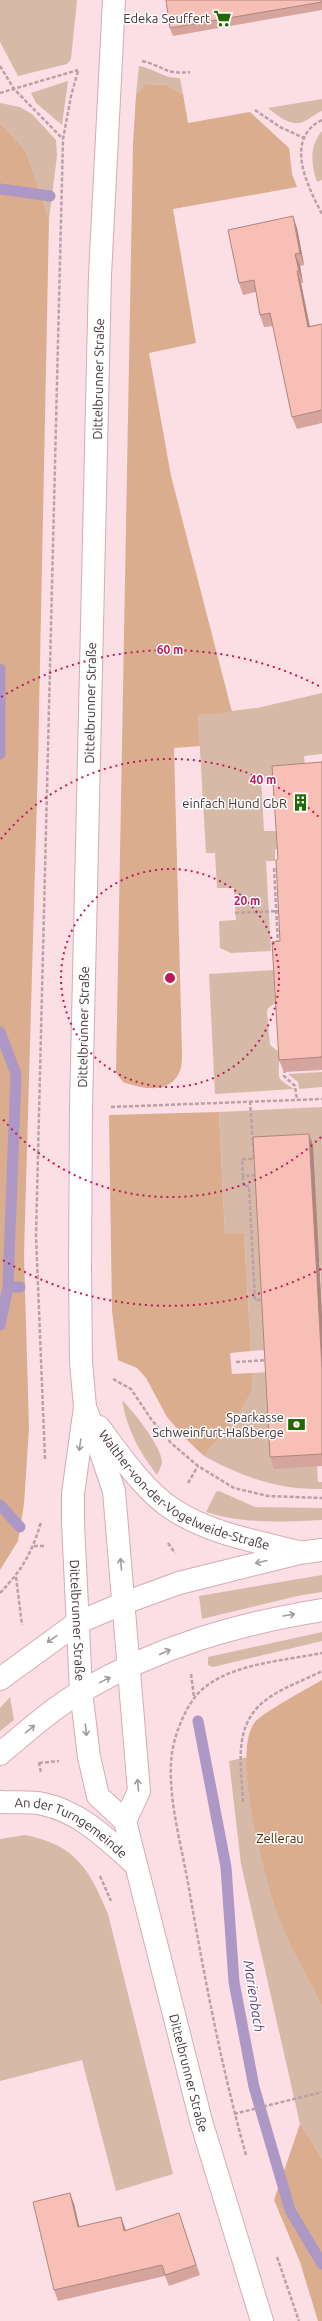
<svg xmlns="http://www.w3.org/2000/svg" width="322" height="2321" font-family="Ubuntu,sans-serif">
  <rect width="100%" height="100%" fill="#fcdee5"/>
  <path fill="#d6baa7" d="M0 0H77L71 59 67 64 18 76 0 42Z
    M139 66C154 68 164 79 180 78L183 94 166 85 147 84 136 95Z
    M68 81 62 125 36 103 31 93Z
    M322 99V111C315 114 309 119 303 122 291 127 276 115 268 108Z
    M0 103 20 107 32 114 56 140 57 156 49 219 26 151 0 123Z
    M322 131V180L317 182C311 164 309 146 322 131Z
    M322 693V754L304 756 306 775 261 779 264 831H280L284 849H275V861H266L271 951 231 953 220 948 219 921 236 920 234 888H217L215 853H206L198 715 257 708Z
    M307 968 287 1002 274 1004 268 1008 267 1012 270 1045 279 1052C281 1060 276 1075 281 1080 285 1084 290 1086 294 1089L215 1094 209 974Z
    M322 1072V1087L299 1089 298 1082 288 1074Z
    M322 1107V1306L320 1262 265 1265 322 1347 251 1351 244 1234H225L219 1112Z
    M322 1368 274 1468 317 1466 318 1482H322V1489C278 1490 242 1477 204 1456L237 1417 252 1391 253 1373Z
    M122 1400C133 1411 163 1448 162 1463 161 1467 159 1471 157 1475 139 1451 127 1430 122 1400Z
    M219 1491 255 1507 322 1508V1520C284 1522 243 1524 206 1512L216 1492Z
    M322 1575V1592L297 1596 202 1619 199 1596Z
    M322 1632V1641L213 1667 208 1665V1657Z
    M10 1697 14 1720 0 1731V1708Z
    M275 1751 322 1826V2158L300 2124 241 1864 229 1761Z
    M25 1835C76 1845 89 1869 108 1914L173 2174 116 2191 82 2060 0 2081V1839Z"/>
  <path fill="#d9ad8d" d="M146 84 166 85 183 94 188 123 250 112 289 148 292 174 297 187 173 209 196 343 149 353 171 476 232 712 198 715 200 746 174 748 182 1052C182 1058 182 1066 180 1071 170 1095 142 1089 123 1082L116 1073 133 144 136 95Z
    M0 123 26 151 49 219 38 762 24 1255 29 1428 24 1504 18 1541 0 1570Z
    M219 1112 225 1234 244 1233 251 1351 230 1353 232 1374 253 1373 252 1391 237 1417 204 1456 186 1439 167 1417 146 1378 137 1368 118 1360 112 1311 109 1115Z
    M322 1680V2005C308 1976 290 1947 279 1918 266 1882 230 1752 255 1722 265 1711 307 1689 322 1680Z
    M300 2124 322 2158V2321H318L300 2262 274 2200Z"/>
  <g fill="none" stroke-linecap="round" stroke-linejoin="round">
    <path stroke="#ad98c5" stroke-width="11" d="M0 189 50 196
      M0 669V754
      M0 1032 16 1074 8 1287 0 1325
      M8 1287H20
      M0 1505 20 1527
      M198 1721 226 1867 234 1982 254 2087 290 2210 322 2264"/>
    <defs>
      <g id="minor">
        <path id="s1" d="M114 0 100 275 81 1108 80 1269 81 1362 85 1407 73 1494V1523L81 1691 89 1757 98 1796 125 1821 201 2121 262 2321"/>
        <path d="M87 1412 114 1491 139 1791 125 1821"/>
        <path id="s2" d="M99 1427C119 1454 146 1493 174 1510 211 1534 256 1541 298 1552"/>
        <path d="M0 1679 77 1623 124 1603 179 1583 299 1553 322 1550"/>
        <path d="M0 1754C26 1732 53 1708 82 1691 158 1647 236 1624 322 1610"/>
        <path id="s3" d="M0 1802C14 1803 29 1801 43 1804 81 1812 108 1840 136 1865"/>
      </g>
    </defs>
    <use href="#minor" stroke="#d2adb6" stroke-width="24"/>
    <path stroke="#baa1a7" stroke-width="2.5" stroke-dasharray="4 2" stroke-linecap="butt" d="M142 61C164 66 165 75 190 72
      M0 66 14 89 63 139
      M0 93 78 70
      M255 110 280 127 304 138
      M322 120C283 139 308 187 322 214
      M235 913 278 911
      M278 944 274 868H280
      M285 1069 284 1076 295 1086 297 1100
      M250 1101 254 1159H242L243 1176 257 1175
      M111 1107 322 1099
      M243 1176V1186H249L255 1300H263
      M236 1362 268 1360
      M113 1379 131 1389 151 1419 171 1443 198 1466 234 1488 268 1496 322 1498
      M45 1459 36 1236 63 139 71 96 78 71
      M188 1483 198 1466
      M168 1543 175 1553
      M34 1546H44
      M16 1577 22 1625
      M0 1593C22 1570 32 1553 41 1522
      M191 1674 194 1697
      M39 1762 41 1773
      M39 1763 59 1761
      M243 1802C241 1762 232 1722 270 1697 286 1686 305 1680 322 1671
      M100 1876 111 1901
      M234 2114 322 2092
      M246 2155C221 2066 204 1975 188 1883 181 1844 169 1802 171 1763 172 1741 182 1714 195 1697 221 1664 283 1661 322 1653
      M277 2257 299 2321"/>
    <use href="#minor" stroke="#fff" stroke-width="22"/>
  </g>
  <path fill="#d5a49d" d="M322 0V10L173 36 170 28Z
    M297 228 304 265 300 266 303 283H301L310 326 322 324V423L297 429 292 417 273 326 264 327 260 315 256 292 243 295 239 283Z
    M322 762V1070L284 1072 279 1060 280 941 278 859Z
    M313 1145 322 1315V1466L274 1469 270 1457Z
    M74 2204 79 2227 121 2217 126 2231 179 2213 200 2275 169 2286 165 2276 58 2301 54 2290Z"/>
  <path fill="#ae867f" d="M293 216 297 228 304 265 300 253Z
    M295 254 300 266 303 283 299 271Z
    M297 271 301 283 312 339 308 327Z
    M309 1134 313 1145 322 1315V1370Z
    M70 2193 74 2204 82 2238 78 2227Z
    M121 2217 125 2228 128 2242 124 2231Z"/>
  <path fill="#f8bfb6" stroke="#ae867f" d="M166 0H322V2L170 28Z
    M293 216 300 253 295 254 299 271H297L308 327 322 324V410L292 417 270 313 260 315 254 280 239 283 228 230Z
    M322 762V1057L279 1060 272 942 280 941 276 860 278 859 272 766Z
    M309 1134 322 1368V1454L270 1457 253 1137Z
    M70 2193 78 2227 121 2217 124 2231 179 2213 196 2265 165 2275 162 2265 54 2290 33 2202Z"/>
  <defs><path id="oneway-shaft" d="M-6 0H5M1.5-3L5.5 0L1.5 3" fill="none" stroke-width="1.6" stroke-linecap="round" stroke-linejoin="round"/></defs>
  <g stroke="#a29a9c">
    <use href="#oneway-shaft" transform="translate(80 1445) rotate(98)"/>
    <use href="#oneway-shaft" transform="translate(261 1562) rotate(166)"/>
    <use href="#oneway-shaft" transform="translate(121 1564) rotate(-95)"/>
    <use href="#oneway-shaft" transform="translate(289 1615) rotate(-10)"/>
    <use href="#oneway-shaft" transform="translate(52 1639) rotate(145)"/>
    <use href="#oneway-shaft" transform="translate(165 1652) rotate(-24)"/>
    <use href="#oneway-shaft" transform="translate(105 1680) rotate(-26)"/>
    <use href="#oneway-shaft" transform="translate(30 1729) rotate(-39)"/>
    <use href="#oneway-shaft" transform="translate(86 1730) rotate(83)"/>
    <use href="#oneway-shaft" transform="translate(138 1785) rotate(-95)"/>
  </g>
  <g fill="none" stroke="#c2185b" stroke-width="2" stroke-dasharray="2 4">
    <circle cx="170" cy="978" r="109"/>
    <path d="M321 1137A219 219 0 0 1 1 1117M1 839A219 219 0 0 1 321 819"/>
    <path d="M321 1269A328 328 0 0 1 1 1259M1 697A328 328 0 0 1 321 687"/>
  </g>
  <defs>
    <symbol id="supermarket-bare" viewBox="-9 -9 18 18"><path d="M-6-5.5h2.5l.6 2H6L4.5 2H-2.5L-4.4-4H-6ZM-1.5 3.2a1.3 1.3 0 1 0 .1 0ZM3 3.2a1.3 1.3 0 1 0 .1 0Z" fill="#206801" stroke="#fff" stroke-width="2.5" paint-order="stroke"/></symbol>
    <symbol id="building-bare" viewBox="-9 -9 18 18"><path d="M-4-6H4V6H1V3H-1V6H-4ZM-2.5-4.3h1.7v1.8h-1.7ZM.8-4.3h1.7v1.8H.8ZM-2.5-1h1.7V.8h-1.7ZM.8-1h1.7V.8H.8Z" fill="#206801" stroke="#fff" stroke-width="2.5" paint-order="stroke"/></symbol>
    <symbol id="bank-bare" viewBox="-9 -9 18 18"><path d="M-6-4H6V4H-6ZM0-2.3a2.3 2.3 0 1 0 0 4.6a2.3 2.3 0 1 0 0-4.6Z" fill="#206801" stroke="#fff" stroke-width="2.5" paint-order="stroke"/></symbol>
  </defs>
  <g fill-rule="evenodd">
    <use href="#supermarket-bare" x="210" y="6" width="25" height="25"/>
    <use href="#building-bare" x="288" y="790" width="25" height="25"/>
    <use href="#bank-bare" x="284" y="1412" width="25" height="25"/>
  </g>
  <g text-anchor="middle" stroke-width="3" stroke-linejoin="round" paint-order="stroke">
    <g font-size="13" fill="#443539" stroke="#fff" text-anchor="end">
      <text x="210" y="23">Edeka Seuffert</text>
      <text x="287" y="808">einfach Hund GbR</text>
      <text x="284" y="1422">Sparkasse<tspan x="284" dy="15">Schweinfurt-Haßberge</tspan></text>
    </g>
    <g font-size="13" fill="#443539" stroke="#fff">
      <text transform="translate(98 379) rotate(-89)" y="5">Dittelbrunner Straße</text>
      <text transform="translate(90 703) rotate(-89)" y="5">Dittelbrunner Straße</text>
      <text transform="translate(83 1027) rotate(-89)" y="5">Dittelbrunner Straße</text>
      <text dy="5" stroke="none"><textPath href="#s2" startOffset="110">Walther-von-der-Vogelweide-Straße</textPath></text>
      <text dy="5" stroke="none"><textPath href="#s1" startOffset="1622">Dittelbrunner Straße</textPath></text>
      <text dy="5" stroke="none"><textPath href="#s3" startOffset="78">An der Turngemeinde</textPath></text>
      <text dy="5" stroke="none"><textPath href="#s1" startOffset="2096">Dittelbrunner Straße</textPath></text>
    </g>
    <g font-size="13" fill="#512701" stroke="#fff">
      <text x="280" y="1843">Zellerau</text>
    </g>
    <g font-size="14" font-style="italic" fill="#5c3f78" stroke="#fff">
      <text transform="translate(254 1996) rotate(81)" y="5">Marienbach</text>
    </g>
  </g>
  <circle cx="170" cy="978" r="6" fill="#c2185b" stroke="#fff" stroke-width="2"/>
  <g font-size="12" text-anchor="middle" font-weight="bold" fill="#c2185b" stroke="#fff" stroke-width="3" stroke-linejoin="round" paint-order="stroke">
    <text x="170" y="654">60 m</text>
    <text x="263" y="784">40 m</text>
    <text x="247" y="905">20 m</text>
  </g>
</svg>
